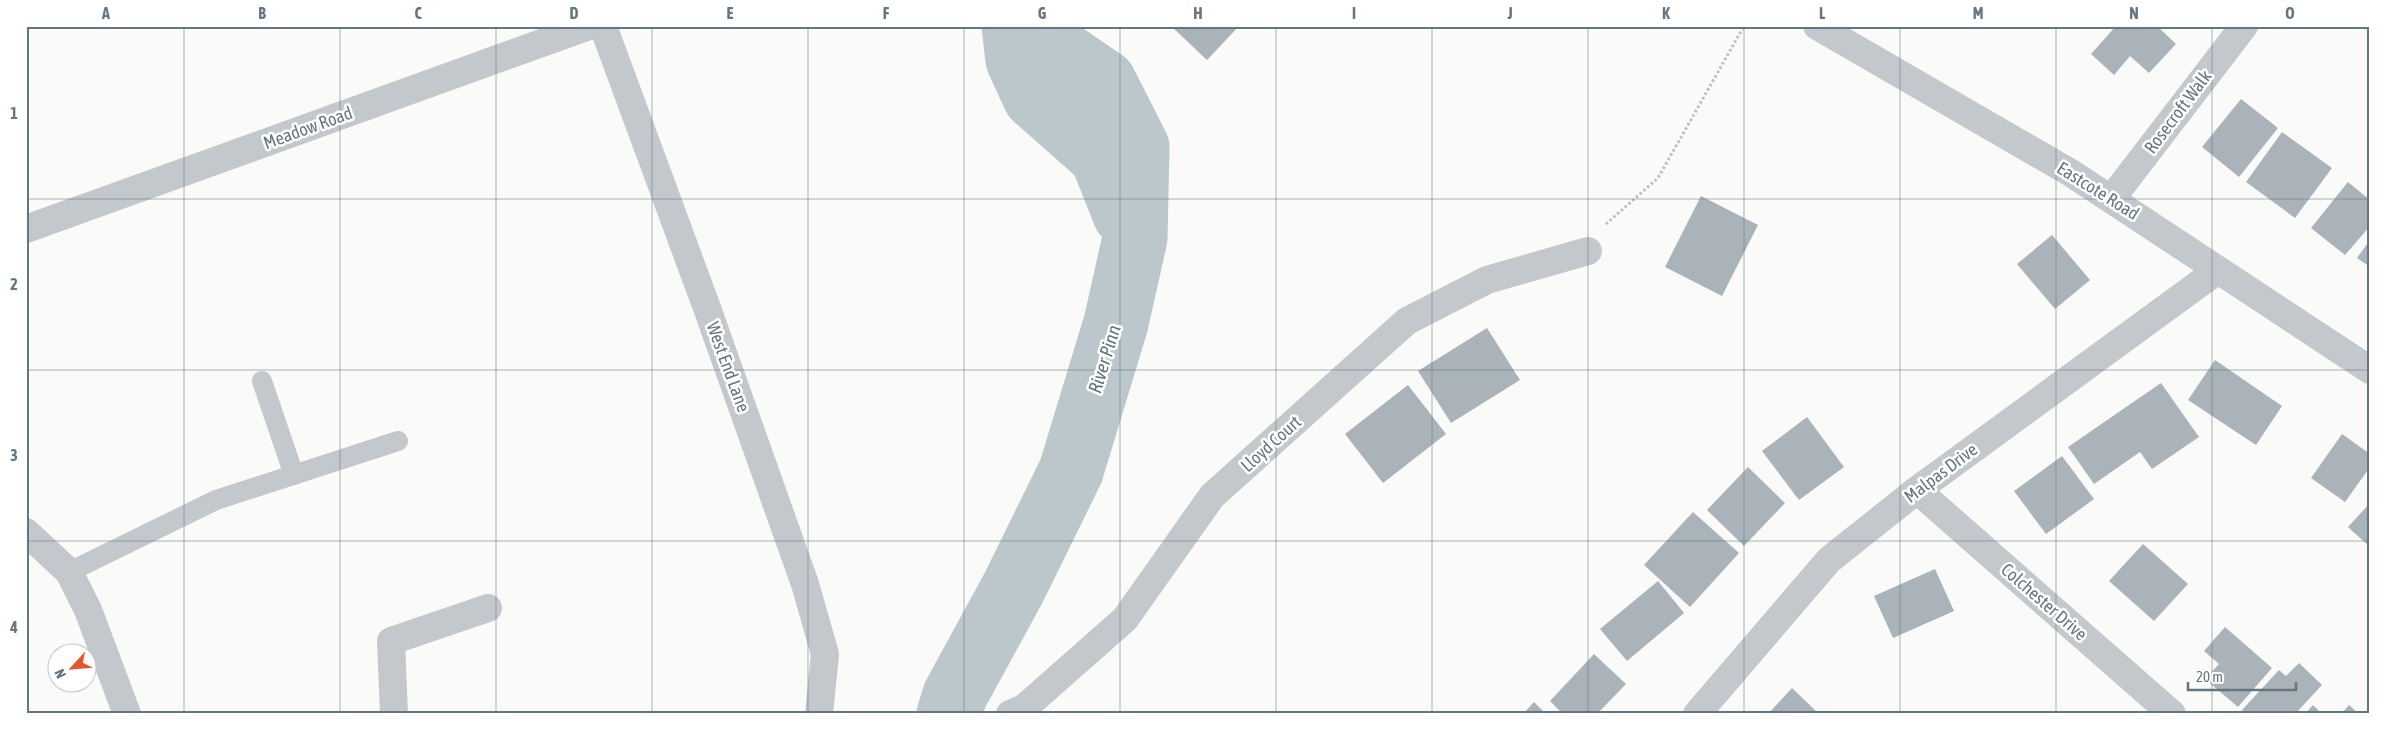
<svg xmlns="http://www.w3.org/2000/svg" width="2396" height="740" font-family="'Asap Condensed',sans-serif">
  <rect width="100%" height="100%" fill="#fafaf8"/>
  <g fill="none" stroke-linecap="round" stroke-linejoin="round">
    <path stroke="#bbc7cb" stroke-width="65" d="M1014 26 1018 60 1035 97 1102 156 1125 214
      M949 714 955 695 1014 587 1071 471 1116 323 1135 238 1137 147 1104 82 1022 26"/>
  </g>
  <path fill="#aab3b9" d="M1171 26H1239L1207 60Z
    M2116 26H2157L2176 44 2149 73 2130 56 2114 75 2091 54Z
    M2241 99 2278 128 2239 177 2202 147Z
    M2282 132 2332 168 2295 218 2246 182Z
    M2348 182 2370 200V226L2345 255 2311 228Z
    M1701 196 1758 225 1722 296 1665 267Z
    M2052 235 2090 280 2055 309 2017 264Z
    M2370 240V267L2357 258Z
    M1487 328 1520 380 1451 423 1418 371Z
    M2215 360 2282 406 2256 445 2188 400Z
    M2161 383 2199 437 2152 469 2140 452 2094 484 2068 447Z
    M1408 385 1446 434 1383 483 1345 434Z
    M1807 417 1844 467 1799 500 1762 451Z
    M2342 434 2370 454V467L2345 502 2311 478Z
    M2062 456 2094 499 2046 534 2014 491Z
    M1748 467 1785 503 1744 546 1707 510Z
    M2370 503V547L2348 527Z
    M1693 512 1739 553 1690 607 1644 565Z
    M2143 544 2188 584 2154 621 2109 581Z
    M1935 569 1954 611 1893 638 1874 596Z
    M1658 581 1684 613 1627 661 1600 629Z
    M2225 627 2272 668 2238 707 2205 679 2219 664 2204 651Z
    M1594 654 1626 684 1597 714H1563L1550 701Z
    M2299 663 2322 685 2295 714H2247L2242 710 2279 670 2286 676Z
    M1792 688 1819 714H1768Z
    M1534 702 1546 714H1523Z
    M2313 705 2322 714H2305Z
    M2349 705 2359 714H2341Z"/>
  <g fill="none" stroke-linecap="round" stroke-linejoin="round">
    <path stroke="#bbbfc2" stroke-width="3" stroke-dasharray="2.5 2.5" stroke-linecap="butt" d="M1606 224 1658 178 1744 26"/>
    <path stroke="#c3c8cc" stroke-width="20" d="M262 381 294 475
      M69 572 216 500 398 441"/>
    <path stroke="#c3c8cc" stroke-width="28" d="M603 26 707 308 805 584 825 654 819 714
      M2112 198 2244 26
      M26 229 589 26
      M1917 490 2172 714
      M26 532 69 572 88 610 127 714
      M394 714 391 641 488 608
      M1010 714 1024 708 1125 619 1212 496 1407 321 1487 280 1588 251
      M1697 714 1829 560 1917 490 2218 270"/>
    <path stroke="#c3c8cc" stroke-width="28" d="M1817 26 2071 173 2370 370"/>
  </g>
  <path fill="none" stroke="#657683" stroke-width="1" stroke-opacity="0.55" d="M184 26V714M340 26V714M496 26V714M652 26V714M808 26V714M964 26V714M1120 26V714M1276 26V714M1432 26V714M1588 26V714M1744 26V714M1900 26V714M2056 26V714M2212 26V714M26 199H2370M26 370H2370M26 541H2370"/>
  <g text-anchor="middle" stroke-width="5" stroke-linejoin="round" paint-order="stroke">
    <g font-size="18" fill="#657683" stroke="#fff">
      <text transform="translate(2178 112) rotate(-53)" y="6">Rosecroft Walk</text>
      <text transform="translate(308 128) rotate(-20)" y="6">Meadow Road</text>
      <text transform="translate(2098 191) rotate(32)" y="6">Eastcote Road</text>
      <text transform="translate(728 367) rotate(70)" y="6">West End Lane</text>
      <text transform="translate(1271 444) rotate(-42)" y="6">Lloyd Court</text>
      <text transform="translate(1941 473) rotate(-37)" y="6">Malpas Drive</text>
      <text transform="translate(2044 602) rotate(41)" y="6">Colchester Drive</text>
    </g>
    <g font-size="19" font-style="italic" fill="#60757c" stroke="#fff">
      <text transform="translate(1104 359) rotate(-73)" y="7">River Pinn</text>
    </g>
  </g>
  <rect width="2396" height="740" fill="none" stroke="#ffffff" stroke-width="55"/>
  <g transform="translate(72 668) rotate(244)"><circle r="24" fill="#ffffff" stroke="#c1c8cd"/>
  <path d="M0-4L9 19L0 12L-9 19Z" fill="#e4572e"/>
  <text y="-8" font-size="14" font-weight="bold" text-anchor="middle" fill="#657683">N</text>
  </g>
  <path d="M2188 682v8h108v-8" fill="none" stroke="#657683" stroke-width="2.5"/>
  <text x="2196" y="682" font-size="15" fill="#657683" stroke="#ffffff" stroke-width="4" paint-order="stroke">20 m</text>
  <rect x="28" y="28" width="2340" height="684" fill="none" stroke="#657683" stroke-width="2"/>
  <g font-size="16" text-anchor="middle" font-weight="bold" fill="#657683">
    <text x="106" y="19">A</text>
    <text x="262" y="19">B</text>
    <text x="418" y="19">C</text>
    <text x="574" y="19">D</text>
    <text x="730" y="19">E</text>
    <text x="886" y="19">F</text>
    <text x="1042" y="19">G</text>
    <text x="1198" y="19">H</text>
    <text x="1354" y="19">I</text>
    <text x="1510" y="19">J</text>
    <text x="1666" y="19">K</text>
    <text x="1822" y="19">L</text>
    <text x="1978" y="19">M</text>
    <text x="2134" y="19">N</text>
    <text x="2290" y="19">O</text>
    <text x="14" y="119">1</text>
    <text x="14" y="290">2</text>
    <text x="14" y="461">3</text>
    <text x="14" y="633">4</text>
  </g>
</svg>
